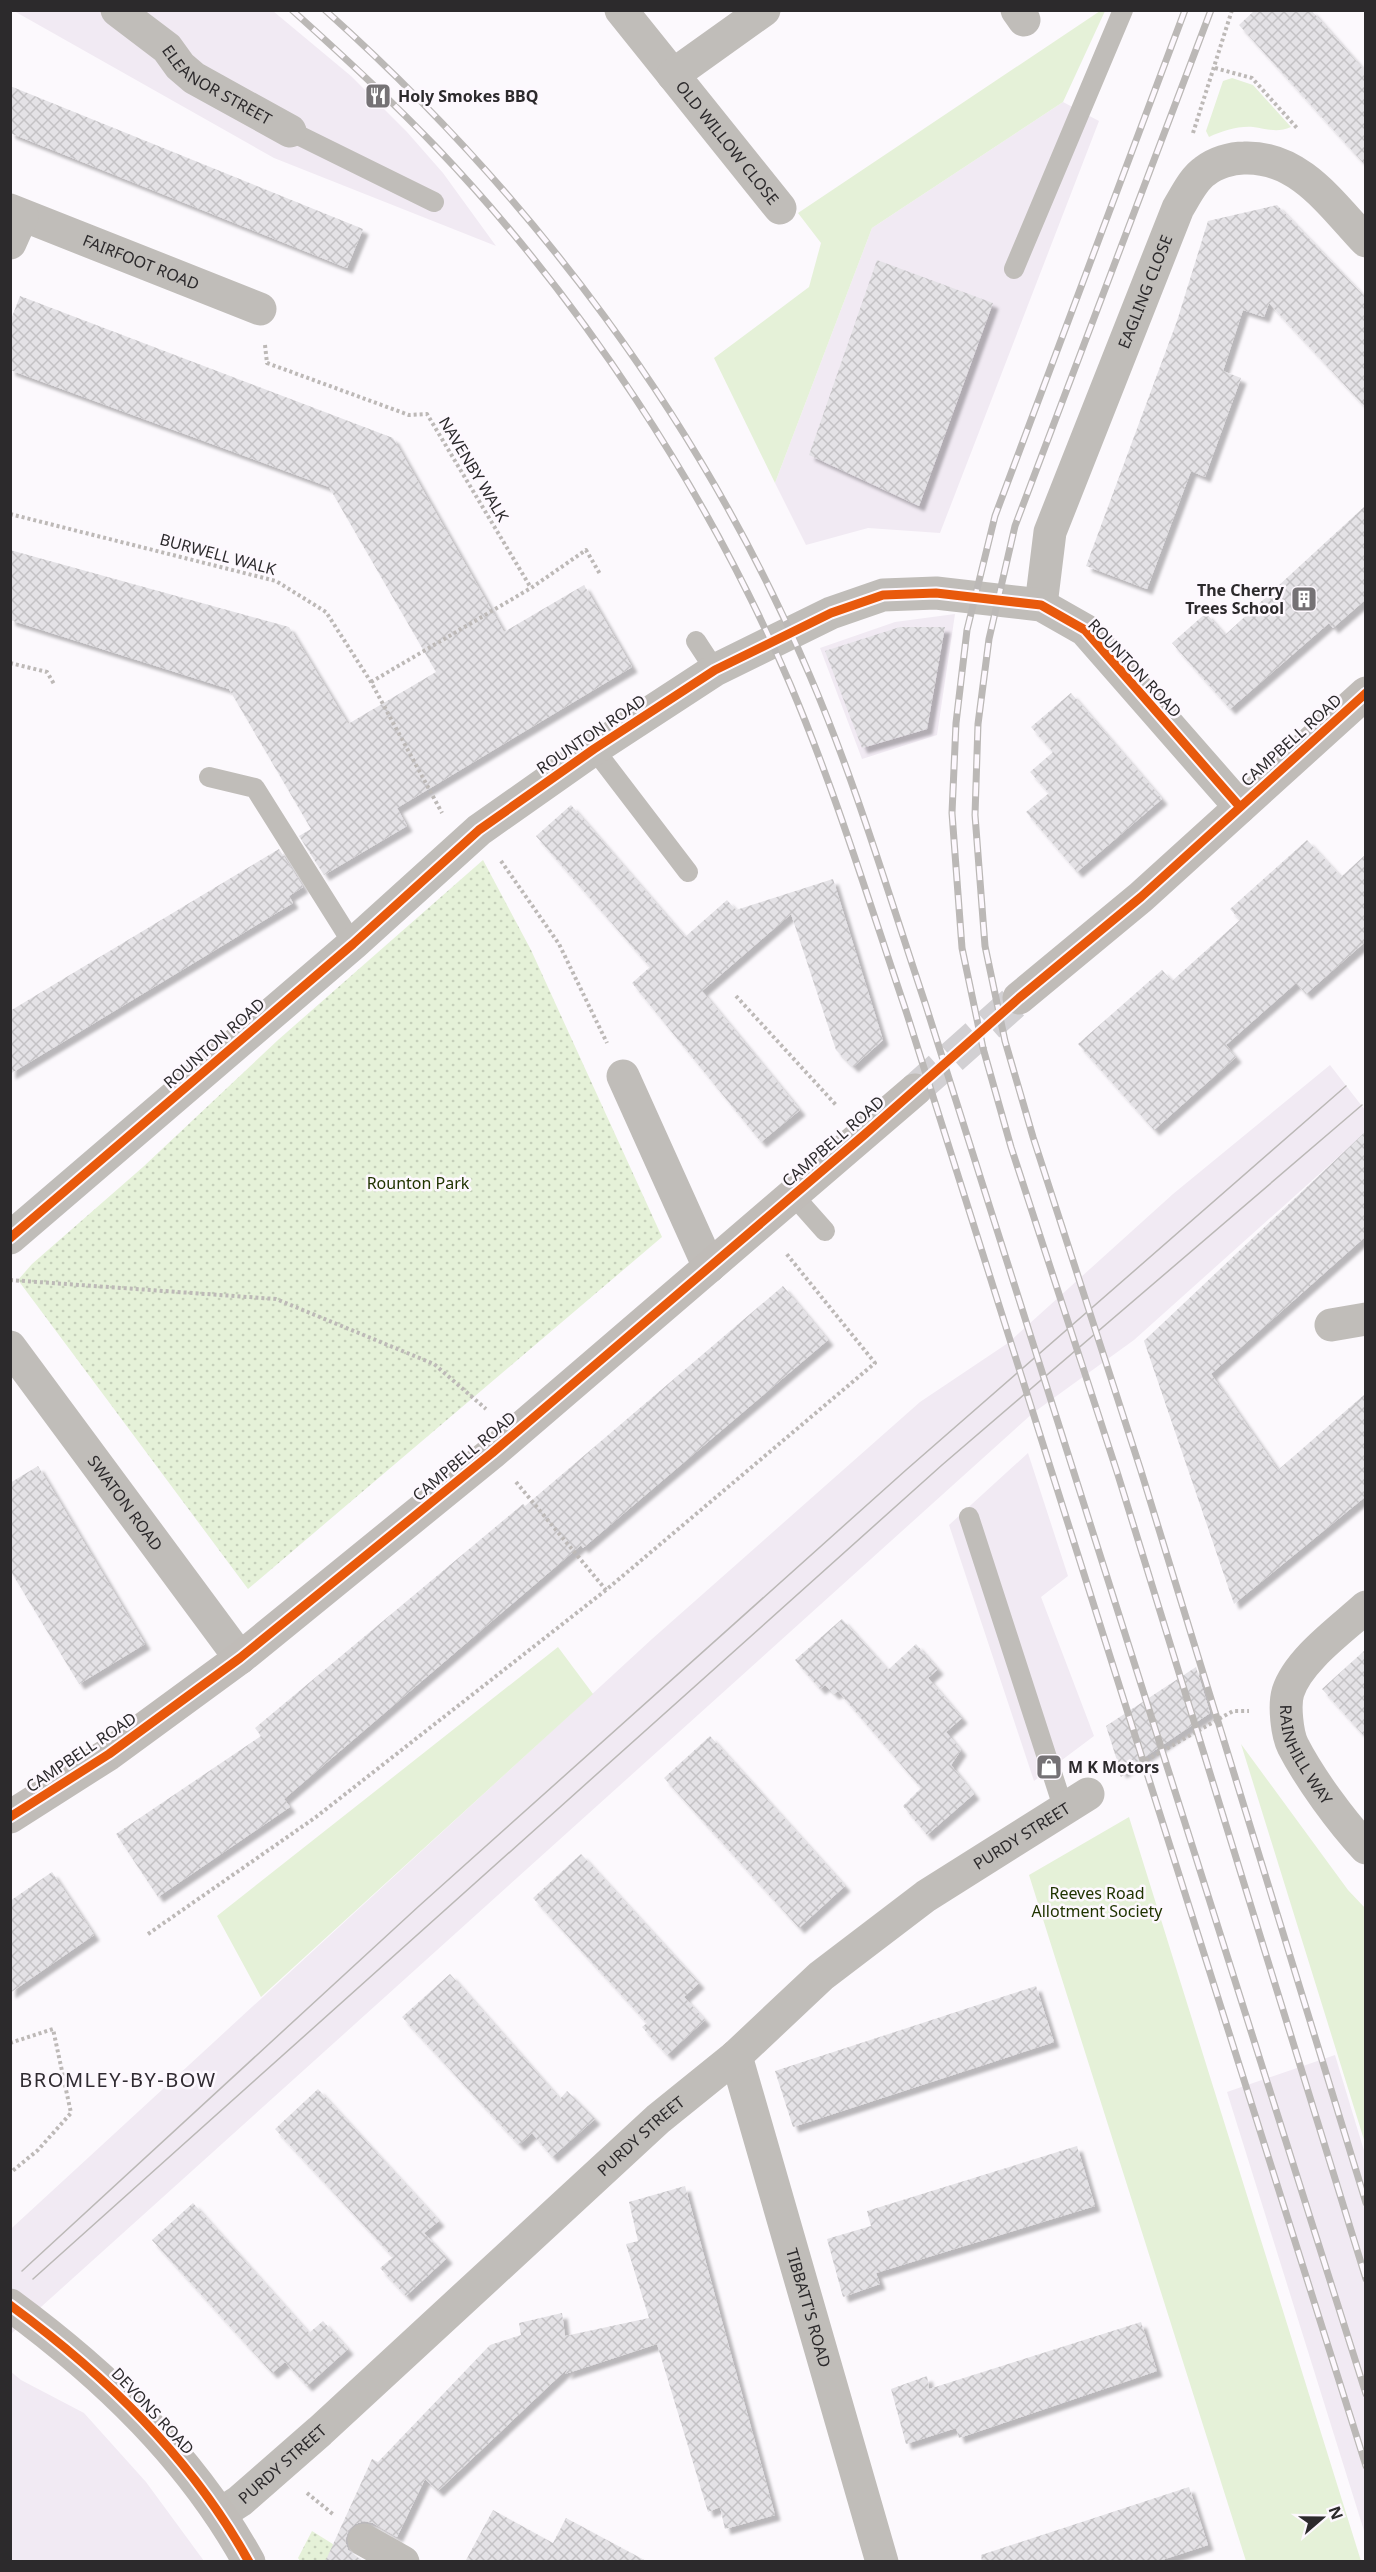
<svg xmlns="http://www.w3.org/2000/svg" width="1376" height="2572" font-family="'Noto Sans',sans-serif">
  <defs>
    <pattern id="park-dots" width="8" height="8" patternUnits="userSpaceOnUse" patternTransform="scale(1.5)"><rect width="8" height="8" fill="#e5f1d8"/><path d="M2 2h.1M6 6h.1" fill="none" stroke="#c5cfba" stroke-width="1.8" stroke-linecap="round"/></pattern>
    <pattern id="building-cross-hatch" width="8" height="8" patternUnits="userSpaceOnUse" patternTransform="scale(1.5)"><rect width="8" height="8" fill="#e4e2e6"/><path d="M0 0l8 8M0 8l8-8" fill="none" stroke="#c4c2c5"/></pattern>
    <filter id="shadow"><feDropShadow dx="5.5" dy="5.5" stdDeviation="1.5" flood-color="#0004"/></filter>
  </defs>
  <rect width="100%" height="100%" fill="#fcf9fd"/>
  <path fill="#f1eaf3" d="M14 11H273L351 76 407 132 443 173 496 246 274 158Z
    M1063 102 1099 121 940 533 868 528 806 545 775 483 872 228Z
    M955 614 937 735 862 759 820 648 895 622Z
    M1330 1065 1365 1110V1133L1134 1340 1033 1413 11 2334 10 2230 14 2226 652 1639 920 1402 1008 1343 1173 1194Z
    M1028 1453 1068 1576 1041 1597 1094 1736 1034 1781 949 1525Z
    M1335 2055 1365 2154V2534L1227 2092Z
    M10 2371 21 2380 84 2413 146 2482 204 2561H11Z"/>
  <path fill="#e5f1d8" d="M1100 11H1105L1063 102 872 228 775 483 714 358 809 287 821 243 798 213Z
    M1232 78 1253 85 1291 127C1277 133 1268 129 1253 127 1237 126 1223 131 1209 137L1206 131 1223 81Z
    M558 1647 593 1694 261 1997 217 1916Z
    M1241 1744 1348 1890 1365 1908V2143Z
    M1129 1817 1361 2561H1246L1029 1875Z"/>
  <path fill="url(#park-dots)" d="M483 860 531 950 662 1237 248 1589 18 1280 32 1264 143 1167 278 1040Z
    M312 2531 360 2561H300L298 2558Z"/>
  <path fill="url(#building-cross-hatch)" filter="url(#shadow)" d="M1255 10H1311L1365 71V165L1239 25Z
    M10 86 363 229 347 268 10 133Z
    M1277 205 1365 297V407L1269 303 1264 317 1243 310 1223 371 1241 378 1205 477 1191 471 1147 589 1086 566 1177 321 1208 221Z
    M877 260 993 303 919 506 809 455Z
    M20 296 393 438 504 632 584 585 632 667 397 808 407 826 324 875 299 836 311 829 229 689 10 620V550L289 627 348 724 436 672 329 487 10 370V322Z
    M1365 506V600L1333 628 1329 623 1230 709 1172 643 1206 613 1225 635Z
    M900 627H945L927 729 862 748 825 651Z
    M1071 693 1162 799 1077 872 1026 812 1049 793 1030 772 1053 752 1031 727Z
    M571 805 685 937 727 900 736 910 833 879 883 1040 853 1067 836 1050 791 914 702 991 800 1110 761 1142 632 983 650 967 536 836Z
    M1307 840 1341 877 1365 855V942L1306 994 1296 983 1226 1045 1236 1057 1154 1130 1078 1044 1162 970 1172 981 1240 920 1230 909Z
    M279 849 303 887 289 896 293 903 10 1074V1011Z
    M1365 1132V1237L1211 1374 1278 1470 1365 1394V1497L1234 1604 1144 1341Z
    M783 1286 828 1340 583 1548 581 1545 284 1799 290 1807 158 1897 116 1834 261 1736 255 1728 523 1504 525 1506Z
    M38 1466 145 1644 79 1684 10 1570V1483Z
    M842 1619 888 1670 916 1644 938 1669 928 1678 962 1718 946 1732 961 1750 951 1765 974 1794 927 1835 903 1806 921 1788 838 1691 834 1694 825 1685 820 1689 795 1660Z
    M1365 1650V1737L1322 1689Z
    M1196 1667 1210 1713 1121 1773 1106 1726Z
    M710 1736 845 1886 799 1928 664 1778Z
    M581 1854 699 1983 684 1997 705 2020 667 2055 642 2027 647 2023 533 1898Z
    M52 1872 94 1935 10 1993V1901Z
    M450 1974 560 2099 567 2091 595 2119 552 2157 532 2133 519 2145 402 2017Z
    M1036 1986 1054 2042 793 2127 775 2071Z
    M318 2089 439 2221 424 2233 447 2258 406 2296 380 2268 393 2257 275 2129Z
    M1077 2146 1095 2206 876 2273 880 2284 843 2297 827 2239 871 2226 867 2211Z
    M685 2186 775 2515 725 2529 720 2507 708 2512 657 2344 565 2374 569 2367 438 2491 425 2479 397 2537 373 2523 364 2521 355 2524 348 2530 345 2541 348 2550 364 2562H325L372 2459 378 2462 490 2345 521 2335 519 2323 562 2313 565 2336 649 2318 626 2244 638 2241 629 2202Z
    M193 2203 309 2333 323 2321 348 2349 307 2386 285 2362 272 2373 152 2240Z
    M1141 2322 1157 2371 959 2438 956 2428 906 2444 891 2389 927 2376 929 2389Z
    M1189 2487 1208 2545 1156 2562H982L981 2555Z
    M493 2510 553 2543 566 2518 648 2562H465Z"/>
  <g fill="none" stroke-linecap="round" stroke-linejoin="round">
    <path stroke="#d2d0d3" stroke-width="33" stroke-dasharray="33 16" stroke-linecap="butt" d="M915 1090 1019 998"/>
    <path stroke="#bdb9b7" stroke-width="4" stroke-dasharray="3 3" stroke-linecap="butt" d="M1215 68 1252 78 1297 128
      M1193 133 1232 10
      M265 345 267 363 409 415 427 414 531 588
      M10 514 276 581 326 612 371 682 442 813
      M10 663 47 672 54 684
      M371 682 531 588 586 550 600 574
      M501 861 559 944 607 1043
      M736 996 837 1106
      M10 1280 276 1299 434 1364 486 1409
      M516 1482 606 1590
      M1120 1775 1233 1711H1249
      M148 1934 316 1817 606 1590 875 1363 785 1252
      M10 2043 53 2029 71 2113 38 2150 10 2173
      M307 2493 334 2515"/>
    <path stroke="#c0bdb9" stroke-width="20" d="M290 131 434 202
      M1014 269 1123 10
      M696 641 715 670
      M594 749 688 872
      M209 777 255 788 353 944
      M793 1195 825 1231
      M969 1517 1064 1810"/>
    <g stroke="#c0bdb9" stroke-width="33">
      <path id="s1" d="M117 10 167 48 180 66 194 78 290 131"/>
      <path id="s2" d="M621 10 780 208"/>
      <path d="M1017 10 1024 20"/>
      <path d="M673 75 764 10"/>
      <path id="s3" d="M10 210 260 309"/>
      <path d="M10 243 22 216"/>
      <path id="s4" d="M1041 605 1050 532 1178 208C1185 197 1193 179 1205 171 1215 163 1231 158 1244 158 1299 156 1331 204 1366 241"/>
      <path d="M623 1076 709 1267"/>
      <path d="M10 1238 353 944 479 830 594 749 715 670 831 613 883 595 936 593 1041 605 1085 630 1240 807"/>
      <path d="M1331 1325 1366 1319"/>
      <path id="s5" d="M10 1347 240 1658"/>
      <path id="s6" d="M1366 1607C1342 1629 1298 1660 1288 1692 1284 1705 1287 1734 1293 1746 1310 1779 1341 1821 1366 1848"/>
      <path id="s7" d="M736 2056 882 2562"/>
      <path id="s8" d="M220 2514 240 2501 320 2431 658 2119 736 2056 821 1976 926 1896 1088 1794"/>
      <path d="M364 2540 403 2562"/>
    </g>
    <path stroke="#c0bcb8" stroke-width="33" d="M1019 998 1141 897 1366 693
      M10 1817 109 1754 240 1658 492 1453 915 1090
      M10 2305C105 2375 191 2457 249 2562"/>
    <path stroke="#bbb8b6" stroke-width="1.5" d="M22 2271 419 1906 906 1470 1346 1086
      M33 2279 942 1465 1362 1105"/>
    <defs>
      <path id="rail" d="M292 10C341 54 390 99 435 146 581 299 707 490 790 684 835 790 869 902 906 1011L1366 2466
        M325 10C533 196 701 420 810 676 856 783 889 896 926 1006L1366 2394
        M1185 10 995 516 967 630 956 723 952 813 962 948 983 1048 1011 1147 1118 1475 1366 2279
        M1211 10 1015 526 989 639 978 724 975 815 985 946 1005 1041 1033 1137 1141 1471 1366 2203"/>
    </defs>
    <use href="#rail" stroke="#bbb8b6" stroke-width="7"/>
    <use href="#rail" stroke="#fdf8fe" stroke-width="4.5" stroke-dasharray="14" stroke-linecap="butt"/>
    <defs>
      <path id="cycleway" d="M10 1238 353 944 479 830 594 749 715 670 831 613 883 595 936 593 1041 605 1085 630 1240 807
        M10 1817 109 1754 240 1658 492 1453 864 1135 1019 998 1141 897 1366 693
        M10 2305C105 2375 191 2457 249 2562"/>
    </defs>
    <use href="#cycleway" stroke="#fdf8fe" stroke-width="13"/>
    <use href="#cycleway" stroke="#e8590c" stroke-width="9"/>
  </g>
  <defs>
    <symbol id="restaurant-square" viewBox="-11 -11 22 22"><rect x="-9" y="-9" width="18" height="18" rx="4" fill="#757275" stroke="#fdf8fe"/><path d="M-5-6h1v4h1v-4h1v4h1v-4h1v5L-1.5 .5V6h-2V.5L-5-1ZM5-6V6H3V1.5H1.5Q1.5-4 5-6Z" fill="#fff"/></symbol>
    <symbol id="building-square" viewBox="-11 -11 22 22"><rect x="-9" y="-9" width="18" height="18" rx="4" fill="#757275" stroke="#fdf8fe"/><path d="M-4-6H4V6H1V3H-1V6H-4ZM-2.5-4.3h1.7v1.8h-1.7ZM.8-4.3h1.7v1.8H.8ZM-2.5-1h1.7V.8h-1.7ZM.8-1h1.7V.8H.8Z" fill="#fff"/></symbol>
    <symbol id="shop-square" viewBox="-11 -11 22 22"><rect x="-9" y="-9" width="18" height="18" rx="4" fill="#757275" stroke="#fdf8fe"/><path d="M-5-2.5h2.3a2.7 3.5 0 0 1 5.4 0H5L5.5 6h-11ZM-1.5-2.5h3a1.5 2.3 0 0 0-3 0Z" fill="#fff"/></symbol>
  </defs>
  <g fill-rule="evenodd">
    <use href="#restaurant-square" x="363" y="81" width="30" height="30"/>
    <use href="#building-square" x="1289" y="584" width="30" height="30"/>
    <use href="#shop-square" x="1034" y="1752" width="30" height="30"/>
  </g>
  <g text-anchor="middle" stroke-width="5" stroke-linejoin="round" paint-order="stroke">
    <g font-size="16" fill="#2c2a2c" stroke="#fdf8fe">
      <text dy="6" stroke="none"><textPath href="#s1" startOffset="126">ELEANOR STREET</textPath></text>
      <text dy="6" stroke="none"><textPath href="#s2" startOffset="170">OLD WILLOW CLOSE</textPath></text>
      <text dy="6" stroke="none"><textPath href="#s3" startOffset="141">FAIRFOOT ROAD</textPath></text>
      <text dy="6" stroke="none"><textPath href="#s4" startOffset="332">EAGLING CLOSE</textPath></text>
      <text transform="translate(474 469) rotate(59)" y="6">NAVENBY WALK</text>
      <text transform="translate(218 554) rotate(15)" y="6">BURWELL WALK</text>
      <text transform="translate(1135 668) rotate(47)" y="6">ROUNTON ROAD</text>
      <text transform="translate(591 734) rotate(-34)" y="6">ROUNTON ROAD</text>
      <text transform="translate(1291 740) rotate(-42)" y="6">CAMPBELL ROAD</text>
      <text transform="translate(214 1043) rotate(-41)" y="6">ROUNTON ROAD</text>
      <text transform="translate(833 1141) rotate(-41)" y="6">CAMPBELL ROAD</text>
      <text transform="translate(464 1456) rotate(-40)" y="6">CAMPBELL ROAD</text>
      <text dy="6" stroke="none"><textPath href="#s5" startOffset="194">SWATON ROAD</textPath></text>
      <text transform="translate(81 1752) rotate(-34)" y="6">CAMPBELL ROAD</text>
      <text dy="6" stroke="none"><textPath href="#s6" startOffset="184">RAINHILL WAY</textPath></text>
      <text dy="6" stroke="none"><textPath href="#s8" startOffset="1052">PURDY STREET</textPath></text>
      <text dy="6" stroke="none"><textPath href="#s8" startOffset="566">PURDY STREET</textPath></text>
      <text dy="6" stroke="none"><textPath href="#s7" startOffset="262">TIBBATT'S ROAD</textPath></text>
      <text transform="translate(153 2411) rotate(47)" y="6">DEVONS ROAD</text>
      <text dy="6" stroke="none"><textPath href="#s8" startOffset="80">PURDY STREET</textPath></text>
    </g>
    <g font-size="16" font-weight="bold" fill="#2c2a2c" stroke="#fdf8fe" text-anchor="start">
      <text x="398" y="102">Holy Smokes BBQ</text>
      <text x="1284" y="596" text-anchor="end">The Cherry<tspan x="1284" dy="18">Trees School</tspan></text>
      <text x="1068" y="1773">M K Motors</text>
    </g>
    <g font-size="16" fill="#203400" stroke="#fdf8fe">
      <text x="418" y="1189">Rounton Park</text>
      <text x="1097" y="1899">Reeves Road<tspan x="1097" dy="18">Allotment Society</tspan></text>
    </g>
    <g font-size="20" letter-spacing="1.5" fill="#302b31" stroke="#fdf8fe">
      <text x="118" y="2087">BROMLEY-BY-BOW</text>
    </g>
  </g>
  <rect width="1376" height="2572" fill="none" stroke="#2c2a2c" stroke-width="24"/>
  <g transform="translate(1322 2518) rotate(70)" stroke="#fdf8fe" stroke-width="4.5" paint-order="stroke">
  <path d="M0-4.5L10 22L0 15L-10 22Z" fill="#2c2a2c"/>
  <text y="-9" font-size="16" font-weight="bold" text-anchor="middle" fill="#2c2a2c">N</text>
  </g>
</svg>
